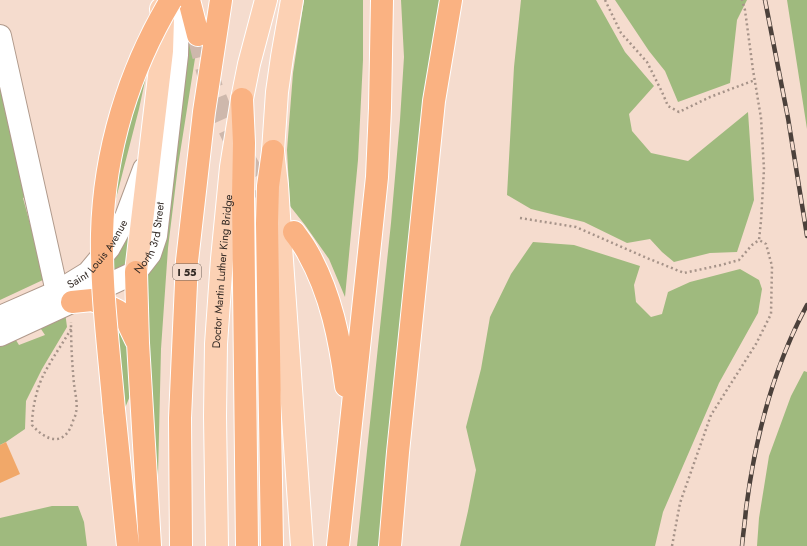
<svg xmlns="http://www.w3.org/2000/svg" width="807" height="546" font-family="Jost,sans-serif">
  <rect width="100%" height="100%" fill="#f5dcce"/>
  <path fill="#9fba7e" d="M304 0H363V60L358 160 345 297 329 259 305 225 290 206 287 150 293 73Z
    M401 0H442L380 546H357L391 223 400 120 404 57Z
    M521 0H596L625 52 654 86 629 114 632 131 651 153 688 161 748 112 754 200 737 252 710 253 674 262 662 252 650 239 627 243 584 222 531 209 507 195 514 67Z
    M615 0H747L737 20 730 83 678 102 665 71 649 51Z
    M787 0H807V129Z
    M189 30 196 52 178 166 168 248 161 349 158 476 147 398 141 283Z
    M149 62 139 109 112 214 123 137Z
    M0 67 41 188 23 198 45 279 0 300Z
    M134 210 131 262 112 276 111 266Z
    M533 242 574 245 640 266 634 285 636 302 651 317 662 314 668 292 690 282 740 269 759 280 762 289 758 313 719 383 663 512 655 546H460L468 511 476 470 466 427 481 369 490 317 511 274Z
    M65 312 67 327 42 369 26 401 25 429 6 442 0 445V343L14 337 19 345 45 335 39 326Z
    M115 322 125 333 134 378 130 396 125 408Z
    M804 371 807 372V546H757L759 518 769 456 791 396Z
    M52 506H78L84 522 87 546H0V518Z"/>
  <path fill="#f1a869" d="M6 442 20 474 0 483V445Z"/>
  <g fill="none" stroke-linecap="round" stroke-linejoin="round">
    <path stroke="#ceb8ac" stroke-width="22" stroke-dasharray="22 11" stroke-linecap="butt" d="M198 35C203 54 207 73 213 91 224 120 239 151 255 177 261 187 268 196 275 205"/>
    <defs>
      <g id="minor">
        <path d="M0 36 57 292"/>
        <path id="s1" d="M0 317 57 292 88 273 109 248 126 217 144 169"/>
        <path id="s2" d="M0 335 136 272 150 254 156 236 177 55 178 16 176 0"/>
      </g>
      <g id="major">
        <path d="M292 0 282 57 277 92 273 151 277 185 280 232 302 546"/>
        <path d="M136 272 162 51 163 19 161 9"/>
        <path id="s3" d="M217 546 215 416 216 344 222 259 231 167 242 99 249 64 266 0"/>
      </g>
      <path id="highway" d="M189 0 198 35
        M242 99 244 143 243 197 247 546
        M294 232C299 239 304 245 308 253 331 294 340 340 346 386
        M136 272 138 343 150 546
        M72 302 92 300 108 306 118 311 126 319 136 340
        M114 410 128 546
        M181 546 180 418 187 261 204 112 221 0
        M272 546 267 223 268 186 273 151
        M338 546 377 177 380 108 382 0
        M390 546 398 452 434 101 451 0"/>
    </defs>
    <use href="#minor" stroke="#b09a8c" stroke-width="24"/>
    <use href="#major" stroke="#fff" stroke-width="24"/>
    <use href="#highway" stroke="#fff" stroke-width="24"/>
    <path stroke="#a69389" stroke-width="2.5" stroke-dasharray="2 3" stroke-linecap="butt" d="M605 0 621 33 647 62 662 92 668 106 679 112 710 97 755 80
      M520 218 576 227 647 258 684 273 721 265 739 260 752 245 759 240 761 221 764 169 761 118 753 70 745 10 742 0
      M71 329C63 343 53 357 45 372 37 386 32 409 32 425 47 442 65 447 73 421 74 418 76 415 76 412 78 405 75 392 74 384 72 363 71 343 71 322
      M672 546 680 503 711 415 756 344 771 314 772 266 766 244 759 240"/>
    <use href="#minor" stroke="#fff" stroke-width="22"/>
    <use href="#major" stroke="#fcd1b4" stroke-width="22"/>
    <use href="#highway" stroke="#fab282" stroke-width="22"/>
    <defs>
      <path id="rail" d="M765 0 788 118 807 236
        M742 546C743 534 745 522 746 509 755 438 773 368 807 305"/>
    </defs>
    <use href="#rail" stroke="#4c413b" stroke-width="4.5"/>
    <use href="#rail" stroke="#f5dcce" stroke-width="3" stroke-dasharray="9" stroke-linecap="butt"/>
    <defs>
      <path id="highway-bridge" d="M114 410C109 351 101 292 102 234 104 151 129 70 171 0"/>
    </defs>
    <use href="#highway-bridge" stroke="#fff" stroke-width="24" stroke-linecap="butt"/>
    <use href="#highway-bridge" stroke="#fab282" stroke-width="22"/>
  </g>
  <g text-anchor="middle" stroke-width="4" stroke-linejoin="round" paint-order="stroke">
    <rect fill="#f5dcce" stroke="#6c5e56" stroke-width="1" x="173" y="264" width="28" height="16" rx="3"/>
    <g font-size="10" font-weight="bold" fill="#312823">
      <text x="187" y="276">I 55</text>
    </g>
    <g font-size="11" fill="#312823" stroke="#f5dcce">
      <text dy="4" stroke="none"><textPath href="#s2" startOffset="188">North 3rd Street</textPath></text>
      <text dy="4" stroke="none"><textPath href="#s1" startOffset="119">Saint Louis Avenue</textPath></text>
      <text dy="4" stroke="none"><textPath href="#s3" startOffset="275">Doctor Martin Luther King Bridge</textPath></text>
    </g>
  </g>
</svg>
